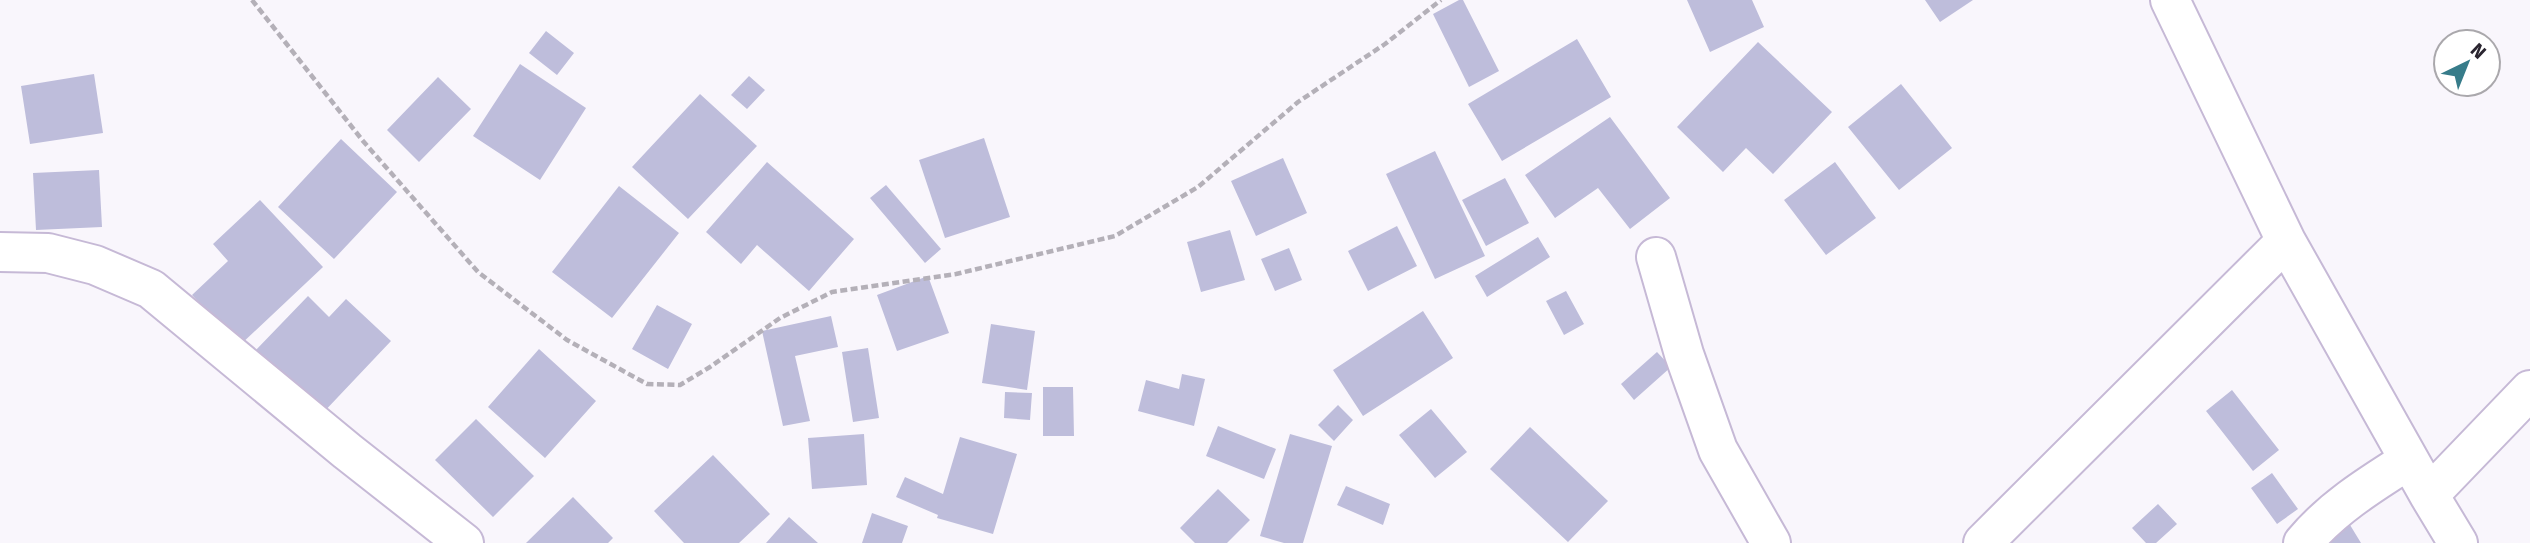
<svg xmlns="http://www.w3.org/2000/svg" width="2530" height="543" font-family="'Fira Sans',sans-serif">
  <rect width="100%" height="100%" fill="#f9f6fc"/>
  <path fill="#bebddb" d="M1459 0H1463L1499 71 1469 87 1433 14Z
    M1687 0H1752L1764 27 1710 52Z
    M1925 0H1973L1940 22Z
    M546 31 574 53 557 75 529 53Z
    M1577 39 1611 97 1502 161 1468 104Z
    M1758 42 1832 112 1773 174 1746 148 1723 172 1677 127Z
    M520 64 586 108 540 180 473 136Z
    M94 74 103 133 30 144 21 86Z
    M749 76 765 90 747 109 731 95Z
    M438 77 471 109 419 162 387 130Z
    M1901 84 1952 148 1899 190 1848 127Z
    M700 94 757 146 688 219 632 167Z
    M1610 117 1670 198 1630 229 1598 188 1555 218 1525 175Z
    M984 138 1010 217 945 238 919 160Z
    M341 139 397 192 334 259 278 207Z
    M1435 151 1485 256 1435 279 1386 174Z
    M1283 158 1307 213 1256 236 1231 181Z
    M767 162 854 239 809 291 757 245 741 264 706 232Z
    M1835 162 1876 218 1826 255 1784 200Z
    M99 170 102 227 36 230 33 173Z
    M1505 178 1529 223 1486 246 1462 200Z
    M886 185 941 249 925 263 870 198Z
    M619 186 679 233 612 318 552 272Z
    M260 200 323 267 239 346 192 295 228 261 213 244Z
    M1397 226 1417 266 1368 291 1348 251Z
    M1230 230 1245 280 1201 292 1187 242Z
    M1538 237 1550 257 1487 297 1475 276Z
    M1289 248 1302 280 1275 291 1261 259Z
    M928 276 949 333 897 351 877 295Z
    M1566 291 1584 324 1564 335 1546 301Z
    M308 296 329 317 346 299 391 341 320 416 251 355Z
    M657 305 692 324 668 369 632 349Z
    M1423 311 1453 358 1363 416 1333 370Z
    M831 316 838 347 795 356 810 421 783 426 762 331Z
    M991 324 1035 331 1027 390 982 383Z
    M868 348 879 418 853 422 842 352Z
    M539 349 596 401 545 458 488 407Z
    M1657 352 1671 367 1634 400 1621 384Z
    M1182 374 1205 379 1194 426 1138 411 1146 380 1179 389Z
    M1043 387H1073L1074 436H1043Z
    M2232 390 2279 450 2253 471 2206 411Z
    M1005 392 1032 393 1030 420 1004 418Z
    M1338 405 1353 420 1334 441 1318 425Z
    M1431 409 1467 452 1435 478 1399 435Z
    M476 419 534 476 493 517 435 460Z
    M1218 426 1276 449 1264 479 1206 456Z
    M1530 427 1608 501 1568 542 1490 469Z
    M864 434 867 485 812 489 808 438Z
    M1290 434 1332 446 1303 543H1284L1260 536Z
    M960 437 1017 454 993 534 937 518 938 515 896 497 905 477 943 494Z
    M713 455 770 514 739 543H684L654 511Z
    M2272 473 2298 509 2277 524 2251 488Z
    M1346 486 1390 504 1383 525 1337 505Z
    M1218 489 1250 520 1227 543H1195L1180 528Z
    M573 497 613 538 608 543H526Z
    M2158 504 2177 524 2156 543H2146L2132 528Z
    M872 513 908 526 902 543H862Z
    M789 517 818 543H766Z
    M2347 520 2361 543H2310Z"/>
  <g fill="none" stroke-linecap="round" stroke-linejoin="round">
    <defs>
      <path id="minor" d="M2170 0 2286 241 2429 495 2458 543
        M0 252 48 253 95 265 151 289 347 451 464 543
        M1656 257 1684 354 1718 450 1771 543
        M2429 495 2530 390
        M1983 543 2286 241
        M2303 543C2332 508 2371 484 2409 460"/>
    </defs>
    <use href="#minor" stroke="#c6b9d6" stroke-width="42"/>
    <path stroke="#b4b0b8" stroke-width="4.5" stroke-dasharray="7 3.5" stroke-linecap="butt" d="M252 0 363 141 478 272 567 340 647 384 680 385 710 367 780 318 832 292 956 274 1115 236 1198 187 1298 102 1385 44 1441 0"/>
    <use href="#minor" stroke="#fff" stroke-width="38"/>
  </g>
  <g transform="translate(2467 63) rotate(43)"><circle r="33" fill="#ffffff" stroke="#aaa8ac" stroke-width="2"/>
  <path d="M0-5L12 26L0 18L-12 26Z" fill="#377c8a"/>
  <text y="-10" font-size="19" font-weight="bold" text-anchor="middle" fill="#2a2530">N</text>
  </g>
</svg>
